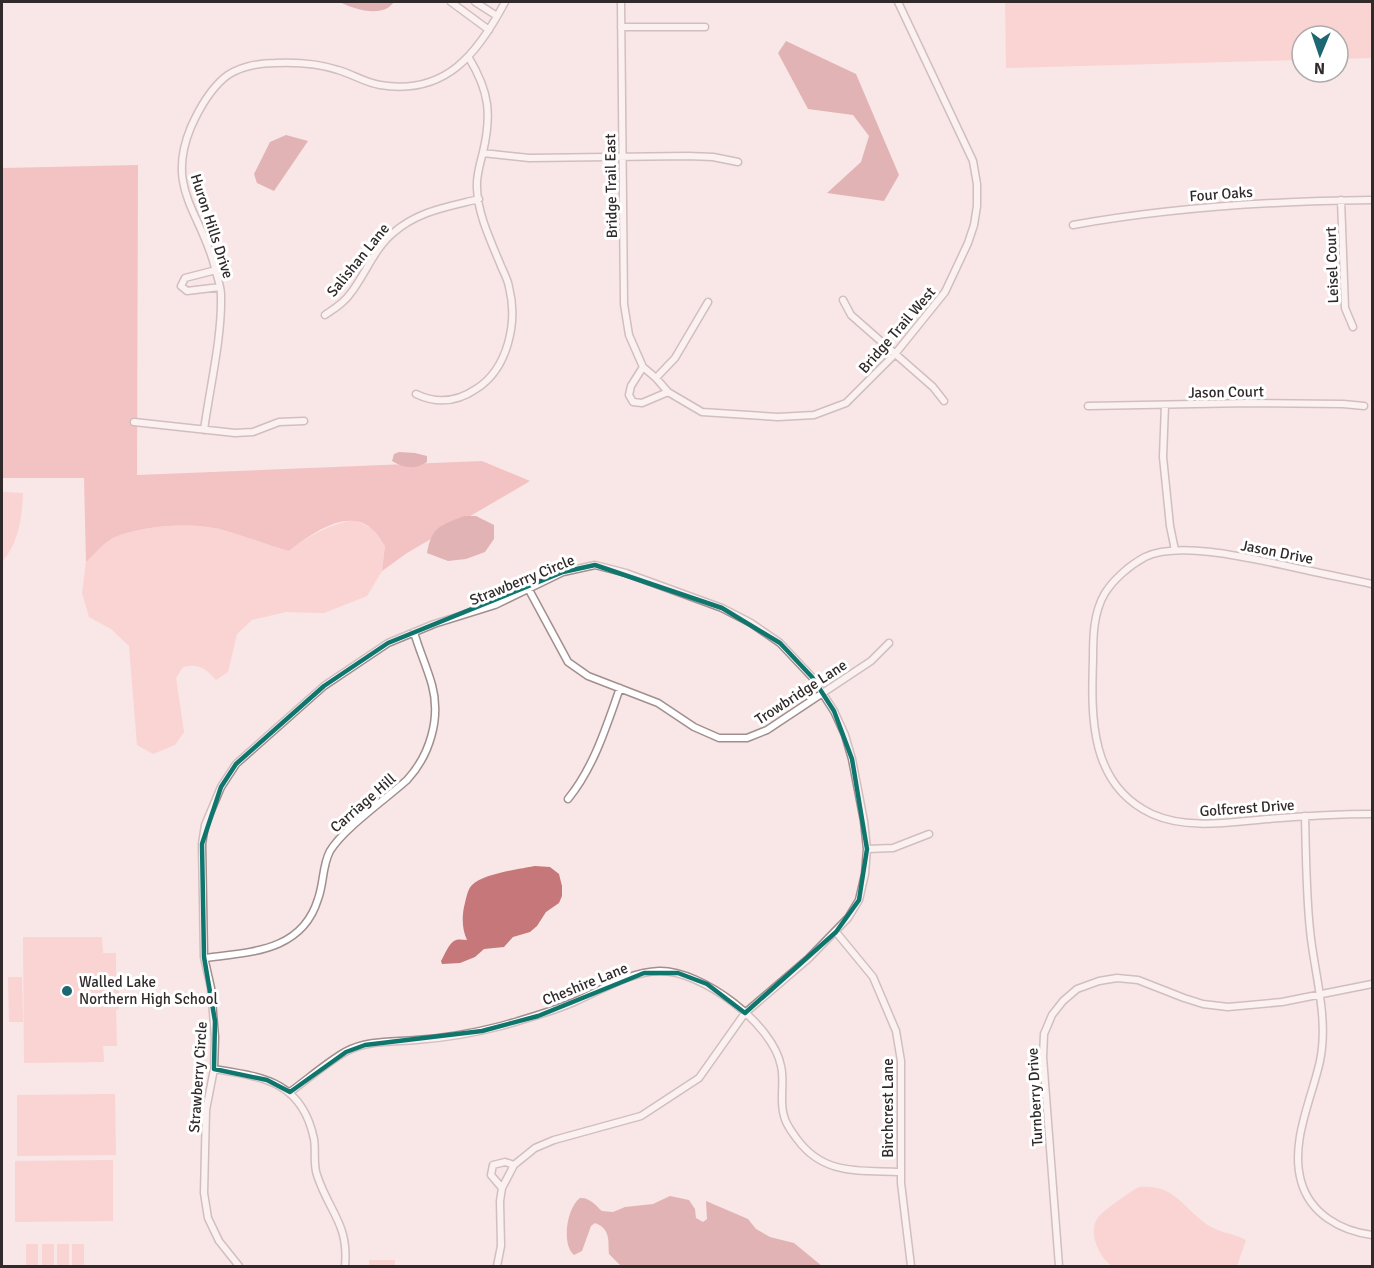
<svg xmlns="http://www.w3.org/2000/svg" width="1374" height="1268" font-family="Signika,sans-serif">
  <rect width="100%" height="100%" fill="#f9e6e6"/>
  <path fill="#fbbcbd" d="M1005 2H1372V58L1338 59V36H1302V60L1006 68Z
    M2 492 23 493C22 518 19 542 2 562Z
    M354 520 373 529 385 546 382 571 367 596 324 613 286 612 252 620 237 634 228 672 216 680C206 668 198 663 183 667L176 678 184 732 175 745 153 754 137 745 129 646 111 629 89 617 82 593 86 562C94 555 103 543 113 538 142 525 192 522 223 530 245 536 266 545 289 551 310 535 328 525 354 520Z
    M23 937H102L103 953H116V990L119 991V1009L116 1010 117 1046H103L104 1062 24 1063Z
    M8 977H22L23 1022H9Z
    M115 1094 116 1155 17 1156V1095Z
    M113 1160V1221L15 1222V1161Z
    M1139 1187C1177 1184 1183 1210 1211 1227 1222 1233 1235 1234 1246 1240L1237 1266H1112C1100 1258 1088 1234 1097 1219 1101 1212 1131 1191 1139 1187Z
    M26 1244H38V1266H26Z
    M42 1244H54V1266H42Z
    M57 1244H69V1266H57Z
    M72 1244H84V1266H72Z
    M369 1260H395V1266H369Z"/>
  <path fill="#eb989a" d="M138 165 137 475 482 461 530 481 407 553 382 571 385 546C381 541 378 534 373 530 348 506 310 535 289 551 267 545 245 536 223 530 192 522 142 525 113 538 103 543 94 555 86 562L84 478H2V168Z"/>
  <path fill="#c67779" d="M340 2H394C383 18 355 10 340 2Z
    M786 41 856 74 899 175 884 201 827 193 861 162 869 136 853 115 808 109 778 53Z
    M286 135 308 141 274 191 257 183 254 174 270 142Z
    M399 452 415 453 427 456V462C415 470 403 468 392 461L394 454Z
    M464 516H476L494 525V539L485 552 466 559 448 561 427 553C432 526 440 526 464 516Z
    M535 866 550 867 559 874 562 886V896L559 903 546 912 537 926 530 932 513 937 504 947 484 949 475 957 460 963 442 964 441 961C444 956 449 942 456 940 460 939 463 940 467 940 462 930 462 917 464 907 466 900 467 890 472 885 483 874 519 869 535 866Z
    M670 1196 689 1200 695 1209 696 1218 703 1222 707 1219 706 1201 748 1219 756 1229 770 1237 794 1243 822 1266H621L609 1254C608 1241 611 1229 595 1223L591 1226 582 1251 574 1255C561 1244 567 1207 580 1198 590 1197 596 1206 602 1211L613 1212 625 1207 653 1204Z"/>
  <g fill="none" stroke-linecap="round" stroke-linejoin="round">
    <defs>
      <path id="street" d="M451 2 489 30
        M475 2 497 16
        M621 2 624 304 629 335 643 367 656 378 668 392 702 412 778 417 814 415 846 403 895 354 945 292 968 243 974 225 977 206V184L973 161 898 2
        M621 27H705
        M483 153 529 158 688 156 713 157 738 162
        M1341 200 1345 308 1353 327
        M1073 225C1173 207 1270 201 1372 200
        M216 270 185 278 181 286 187 291 220 287
        M843 300 851 315 933 387 944 401
        M325 315C334 309 344 303 350 294 365 275 374 249 393 233 418 211 447 207 479 199
        M643 367 631 386 629 395 633 402 642 403 668 392
        M656 378 675 358 708 302
        M416 394C437 404 457 402 476 389 508 369 518 322 509 287 508 280 504 273 501 266 491 241 478 216 477 188 476 176 480 164 483 152 492 114 489 91 469 58
        M1165 405 1163 457 1170 526 1175 550
        M1088 406 1249 403 1343 404 1364 406
        M134 422 235 433 253 432 279 422 304 421
        M204 430C210 386 222 338 221 295 221 286 217 277 215 268 201 212 165 189 191 127 199 109 209 91 224 78 237 67 258 63 275 63 297 62 317 63 338 70 352 74 366 83 380 85 446 96 478 53 505 2
        M1372 584C1350 579 1328 575 1306 570 1266 562 1182 539 1145 557 1130 565 1114 579 1105 593 1093 613 1093 638 1093 660 1091 718 1090 785 1152 814 1188 830 1230 822 1268 819 1303 816 1338 814 1372 814
        M528 588 568 662 588 676 658 703 694 727 719 738H747L767 730 871 661 889 643
        M568 799C594 767 606 727 620 688
        M1305 816C1306 854 1306 892 1310 930 1314 973 1329 1017 1320 1061 1312 1098 1290 1142 1301 1181 1310 1214 1341 1231 1372 1235
        M867 849 893 848 929 834
        M836 932 873 977 896 1031 901 1061V1183L911 1266
        M205 958C250 952 302 952 318 899 324 883 322 866 330 851 343 829 387 798 407 780 430 755 441 718 432 685 427 667 419 650 414 632
        M214 1069C263 1077 302 1081 314 1139 316 1151 313 1164 317 1175 329 1212 349 1224 345 1266
        M290 1092C308 1079 326 1063 345 1052 367 1040 393 1042 416 1040 445 1038 474 1033 501 1026 526 1019 551 1012 574 1002 602 990 629 972 659 971 702 970 773 1024 781 1066 785 1082 779 1100 784 1116 786 1125 792 1132 797 1139 824 1176 860 1170 900 1172
        M502 1188 491 1175 493 1165 505 1162 514 1165
        M239 1266 219 1241 208 1218 204 1193 206 1110 214 1069 215 1037 211 988 204 957 202 844 205 825 221 787 236 764 324 686 388 643 434 624 495 605 563 572 595 565 626 573 722 608 751 623 780 643 812 677 834 711 845 735 852 759 864 821 867 849 865 874 859 900 848 918 808 959 745 1013 699 1078 641 1116 554 1140 535 1148 514 1165 502 1188 500 1201 501 1246 497 1266
        M1059 1266 1043 1057 1044 1034 1052 1015 1063 1001 1077 989 1099 981 1117 978 1138 980 1184 998 1203 1004 1228 1007 1282 1002 1372 984"/>
    </defs>
    <use href="#street" stroke="#a18f8f" stroke-width="9"/>
    <use href="#street" stroke="#fff" stroke-width="6"/>
  </g>
  <path d="M0 0H1374V1268H0ZM595 565 722 608 780 643 812 677 834 711 852 759 867 849 859 900 836 932 745 1013 707 984 678 973H644L538 1016 482 1031 365 1045 346 1052 290 1092 267 1080 214 1069 215 1021 204 957 202 844 221 787 236 764 324 686 388 643 563 572Z" fill="#f9e6e6" fill-opacity=".55" fill-rule="evenodd"/>
  <path fill="none" stroke="#0f766e" stroke-width="4.5" stroke-linejoin="round" d="M595 565 722 608 780 643 812 677 834 711 852 759 867 849 859 900 836 932 745 1013 707 984 678 973H644L538 1016 482 1031 365 1045 346 1052 290 1092 267 1080 214 1069 215 1021 204 957 202 844 221 787 236 764 324 686 388 643 563 572Z"/>
  <circle fill="#1c6771" stroke="#fff" stroke-width="2" cx="67" cy="991" r="6"/>
  <g text-anchor="middle" stroke-width="6" stroke-linejoin="round" paint-order="stroke">
    <g font-size="15" fill="#312a2a" stroke="#fff">
      <text transform="translate(611 186) rotate(-91)" y="5">Bridge Trail East</text>
      <text transform="translate(1221 194) rotate(-4)" y="5">Four Oaks</text>
      <text transform="translate(212 226) rotate(72)" y="5">Huron Hills Drive</text>
      <text transform="translate(358 260) rotate(-51)" y="5">Salishan Lane</text>
      <text transform="translate(1332 265) rotate(-92)" y="5">Leisel Court</text>
      <text transform="translate(897 330) rotate(-49)" y="5">Bridge Trail West</text>
      <text transform="translate(1226 392) rotate(-1)" y="5">Jason Court</text>
      <text transform="translate(1277 552) rotate(11)" y="5">Jason Drive</text>
      <text transform="translate(522 580) rotate(-22)" y="5">Strawberry Circle</text>
      <text transform="translate(801 692) rotate(-33)" y="5">Trowbridge Lane</text>
      <text transform="translate(363 803) rotate(-41)" y="5">Carriage Hill</text>
      <text transform="translate(1247 808) rotate(-4)" y="5">Golfcrest Drive</text>
      <text transform="translate(585 984) rotate(-22)" y="5">Cheshire Lane</text>
      <text transform="translate(198 1077) rotate(-86)" y="5">Strawberry Circle</text>
      <text transform="translate(1035 1097) rotate(-93)" y="5">Turnberry Drive</text>
      <text transform="translate(888 1108) rotate(-90)" y="5">Birchcrest Lane</text>
    </g>
    <g font-size="15" fill="#312a2a" stroke="#fff" text-anchor="start">
      <text x="79" y="987">Walled Lake<tspan x="79" dy="17">Northern High School</tspan></text>
    </g>
  </g>
  <rect width="1374" height="1268" fill="none" stroke="#312a2a" stroke-width="6"/>
  <g transform="translate(1320 54) rotate(182)"><circle r="28" fill="#ffffff" stroke="#adaaaa" stroke-width="1.5"/>
  <path d="M0-4.5L10 22L0 15L-10 22Z" fill="#1c6771"/>
  <text y="-9" font-size="16" font-weight="bold" text-anchor="middle" fill="#312a2a">N</text>
  </g>
</svg>
